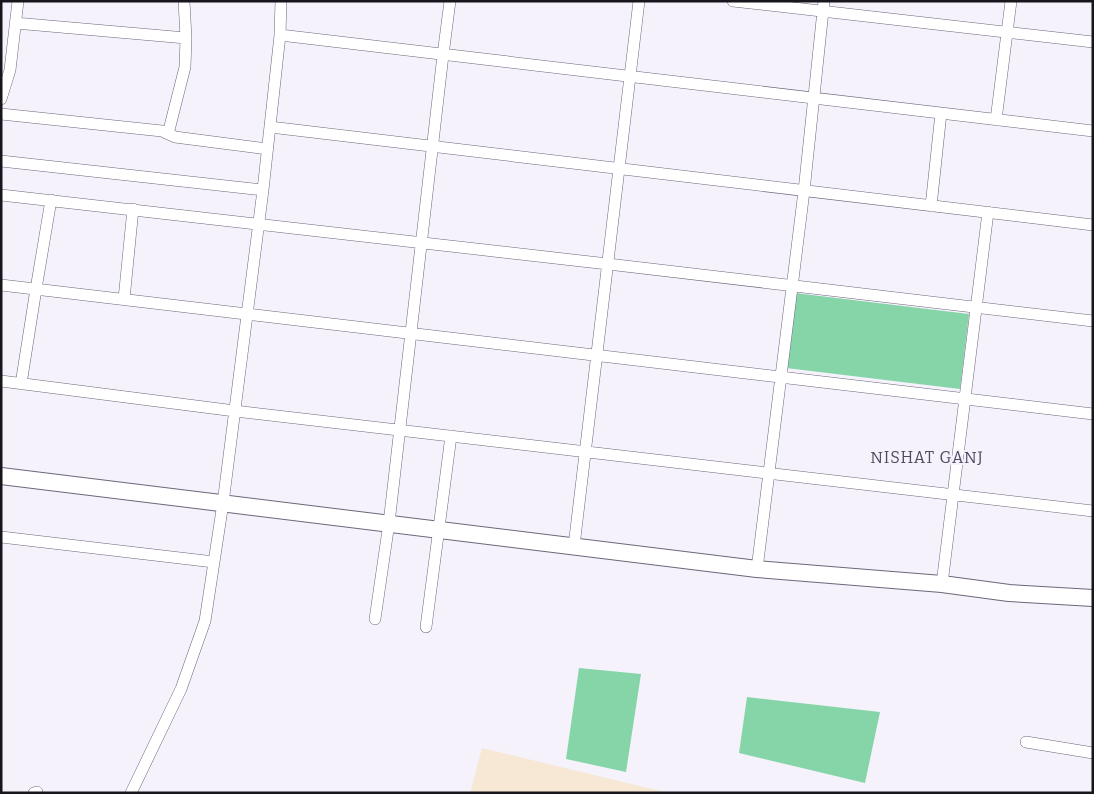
<svg xmlns="http://www.w3.org/2000/svg" width="1094" height="794" font-family="Bitter,serif">
  <rect width="100%" height="100%" fill="#f6f2fc"/>
  <path fill="#f6e8d5" d="M482 748 669 793H470Z"/>
  <path fill="#86d5a9" d="M795 293 969 314 960 389 786 368Z
    M579 668 641 674 626 772 566 759Z
    M747 697 880 712 865 783 739 753Z"/>
  <g fill="none" stroke-linecap="round" stroke-linejoin="round">
    <defs>
      <path id="street" d="M733 1 1093 42
        M15 23 186 38
        M280 35 1093 131
        M1 99 10 70 18 1
        M1 114 162 131 175 137 267 149
        M996 120 1011 1
        M270 127 1093 225
        M168 134 185 67 186 38 184 1
        M1 161 263 190
        M1 195 608 264 1093 321
        M931 206 941 113
        M1 285 1093 414
        M124 299 133 209
        M1 381 235 411 1093 511
        M21 384 36 289 51 200
        M1 537 214 562
        M574 546 639 1
        M757 569 804 191 824 1
        M942 584 988 212
        M375 619 389 523 443 55 450 1
        M426 627 451 436
        M1026 742 1093 753
        M34 793 37 792
        M131 793 181 689 205 621 223 503 263 190 280 35 281 1"/>
      <path id="secondary" d="M1 476 757 569 942 584 1009 593 1093 598"/>
    </defs>
    <use href="#street" stroke="#6d667a" stroke-width="12"/>
    <use href="#secondary" stroke="#6d667a" stroke-width="18"/>
    <use href="#street" stroke="#fff" stroke-width="11"/>
    <use href="#secondary" stroke="#fff" stroke-width="16"/>
  </g>
  <g text-anchor="middle" stroke-width="4" stroke-linejoin="round" paint-order="stroke">
    <g font-size="16" letter-spacing="1" fill="#514a5d" stroke="#f6f2fc">
      <text x="927" y="463">NISHAT GANJ</text>
    </g>
  </g>
  <rect width="1094" height="794" fill="none" stroke="#18151d" stroke-width="5"/>
</svg>
